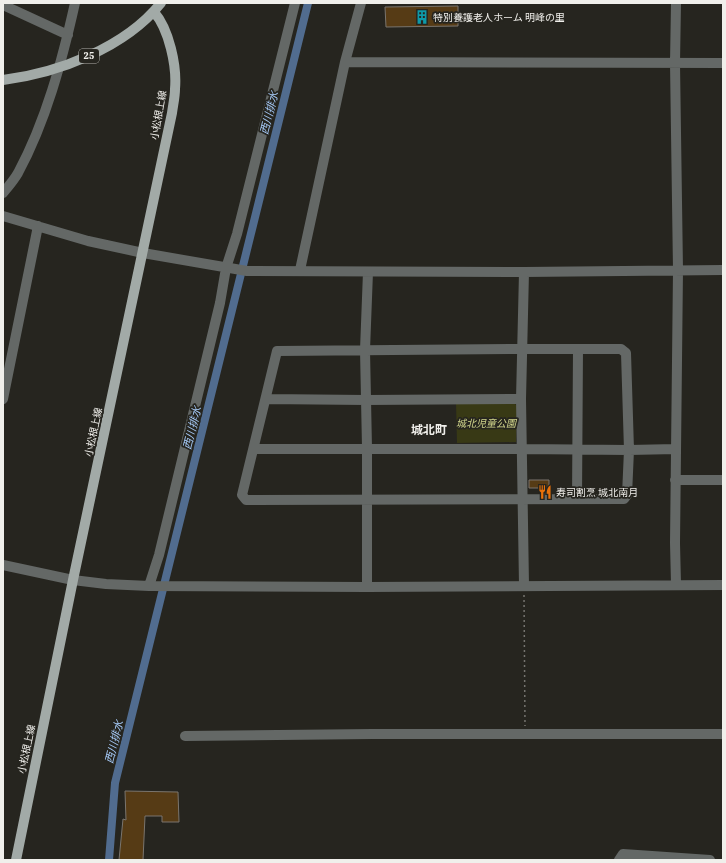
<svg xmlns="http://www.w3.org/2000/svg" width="726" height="863" font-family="'IBM Plex Serif','Noto Sans JP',serif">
  <rect width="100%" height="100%" fill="#26251f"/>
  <path fill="#383915" d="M456 403H514L517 406 516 442 457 443Z"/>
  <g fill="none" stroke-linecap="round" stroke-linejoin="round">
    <path stroke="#516c8f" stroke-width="8" d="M109 860 115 783 308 3"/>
  </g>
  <path fill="#563b15" stroke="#7a756e" d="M458 6V26L386 27 385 7Z
    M529 480H549V493H541V488H529Z
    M125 791 178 792 179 822H162V816H145L143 860H119L123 819 126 820Z"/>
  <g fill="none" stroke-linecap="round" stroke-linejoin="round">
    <path stroke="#75746f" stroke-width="1.5" stroke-dasharray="2 3" stroke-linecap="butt" d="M524 595 525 726"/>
    <path stroke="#646866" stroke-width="10" d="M3 5 68 35
      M345 62 723 63
      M3 193C8 187 14 180 18 173 46 121 62 61 75 3
      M3 216 88 241 143 253 247 271 524 272 723 270
      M300 270 345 62 361 3
      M522 349H621L626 353 629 450 627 495 624 499 246 500 242 495 277 351Z
      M3 399 38 226
      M266 399 366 400 521 399
      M254 449H522L629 450 676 449
      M675 480H723
      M577 499 578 349
      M3 565 73 580 106 584 149 586 367 587 723 585
      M676 584 675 543 678 270 675 63 676 3
      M524 585 521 399 524 272
      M149 586 159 555 220 303 226 268 237 234 295 3
      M367 587V448L365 350 368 272
      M185 736 372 734H723
      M619 860 623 854 710 860"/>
    <path stroke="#a2aaa7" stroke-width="10" d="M3 80C58 73 125 48 161 3
      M16 860 73 580 172 113C173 105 175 97 175 89 177 66 169 29 154 12"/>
  </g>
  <defs>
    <symbol id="building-bare" viewBox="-9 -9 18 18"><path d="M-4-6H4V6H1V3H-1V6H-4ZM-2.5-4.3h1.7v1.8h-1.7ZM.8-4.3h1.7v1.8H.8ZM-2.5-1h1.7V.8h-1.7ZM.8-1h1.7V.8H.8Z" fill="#0f9aa8" stroke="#26251f" stroke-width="2.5" paint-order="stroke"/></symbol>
    <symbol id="restaurant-bare" viewBox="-9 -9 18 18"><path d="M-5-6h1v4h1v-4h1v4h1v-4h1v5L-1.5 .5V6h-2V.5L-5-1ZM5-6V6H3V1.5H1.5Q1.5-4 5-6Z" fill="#e8710a" stroke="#26251f" stroke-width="2.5" paint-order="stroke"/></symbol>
  </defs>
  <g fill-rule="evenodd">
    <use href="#building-bare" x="412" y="7" width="20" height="20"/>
    <use href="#restaurant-bare" x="535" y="482" width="20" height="20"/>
  </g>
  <g text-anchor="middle" stroke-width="3.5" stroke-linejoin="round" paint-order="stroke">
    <rect fill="#26251f" stroke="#b3b2ae" stroke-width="1" x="79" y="49" width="20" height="14" rx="3"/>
    <g font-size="9" font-weight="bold" fill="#f0efeb">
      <text x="89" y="59">25</text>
    </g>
    <g font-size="10" fill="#f0efeb" stroke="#26251f" text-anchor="start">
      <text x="433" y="21">特別養護老人ホーム 明峰の里</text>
      <text x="556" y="496">寿司割烹 城北南月</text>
    </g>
    <g font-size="10" fill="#f0efeb" stroke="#26251f">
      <text transform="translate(158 115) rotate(-80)" y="4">小松根上線</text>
      <text transform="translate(93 432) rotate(-78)" y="4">小松根上線</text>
      <text transform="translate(26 749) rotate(-78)" y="4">小松根上線</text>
    </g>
    <g font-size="10" font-style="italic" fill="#d2d68c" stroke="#26251f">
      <text x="486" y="427">城北児童公園</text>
    </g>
    <g font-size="11" font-style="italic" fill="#a7cbf9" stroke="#26251f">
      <text transform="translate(269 113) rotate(-76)" y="4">西川排水</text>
      <text transform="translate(192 428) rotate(-76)" y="4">西川排水</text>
      <text transform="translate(114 742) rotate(-76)" y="4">西川排水</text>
    </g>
    <g font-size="12" font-weight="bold" fill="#f0efeb" stroke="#26251f">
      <text x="429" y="434">城北町</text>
    </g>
  </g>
  <rect width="726" height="863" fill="none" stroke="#f0efeb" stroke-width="8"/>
</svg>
